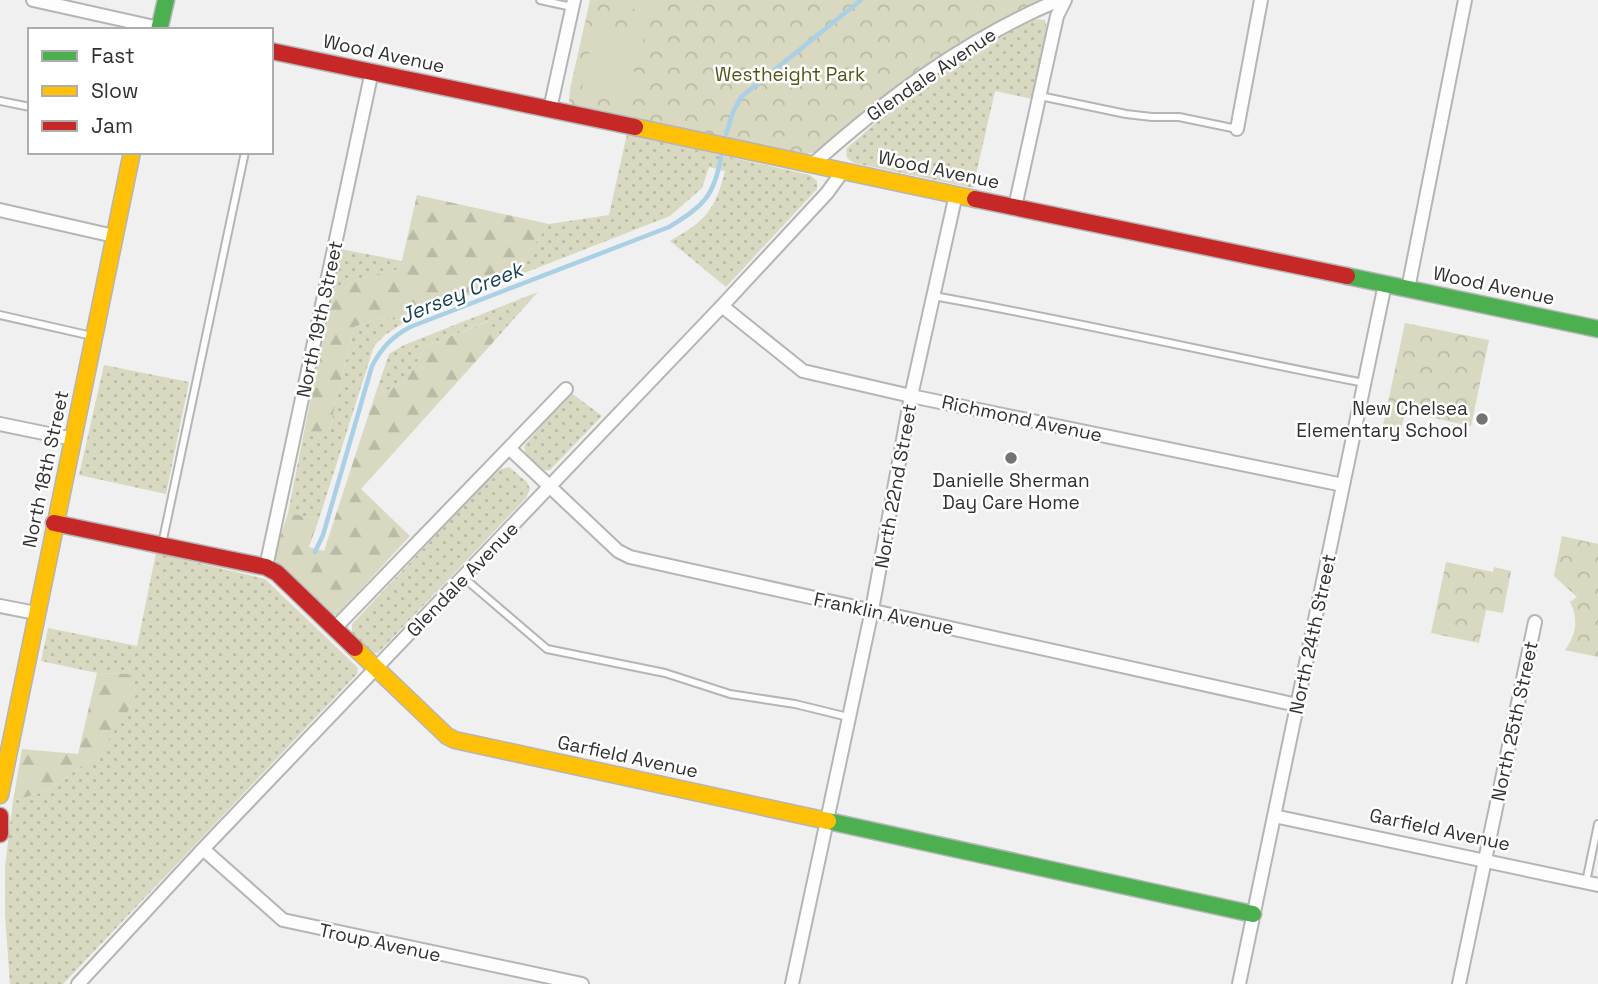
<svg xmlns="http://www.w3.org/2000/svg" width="1598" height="984" font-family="'Space Grotesk',sans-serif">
  <defs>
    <pattern id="grass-dots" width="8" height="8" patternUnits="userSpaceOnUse" patternTransform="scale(1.75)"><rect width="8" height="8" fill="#d8d9c0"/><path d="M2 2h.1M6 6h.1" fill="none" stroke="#babba5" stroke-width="1.8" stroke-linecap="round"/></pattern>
    <pattern id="forest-firs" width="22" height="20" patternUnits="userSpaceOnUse" patternTransform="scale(1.75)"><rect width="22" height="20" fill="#d8d9c0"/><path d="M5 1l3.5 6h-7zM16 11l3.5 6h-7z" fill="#babba5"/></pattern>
    <pattern id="park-crowns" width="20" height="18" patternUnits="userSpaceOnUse" patternTransform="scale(1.75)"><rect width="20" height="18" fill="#d8d9c0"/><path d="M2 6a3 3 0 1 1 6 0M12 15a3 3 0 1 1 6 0" fill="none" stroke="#babba5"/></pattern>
  </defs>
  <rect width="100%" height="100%" fill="#f0f0f0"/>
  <path fill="url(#grass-dots)" d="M1037 19 1045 20 1047 28 1032 99 995 91 973 188 854 163 847 158 846 149 904 98 979 46Z
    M627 134 810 175 817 181V189L726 287 670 241C705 221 715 211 725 171L709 167 702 188 670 216 509 279 549 224 609 215Z
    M341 249 402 261 400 269 356 279 330 302Z
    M538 292 496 339 488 321 426 346 405 383 375 395 389 354 404 345Z
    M376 319 408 320 385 335 374 346 319 519 288 513 304 432 329 431 354 327Z
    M104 365 189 382 166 494 79 475Z
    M570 392 602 416 550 470C536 472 525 459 524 446Z
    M509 467 527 482 530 489 526 498 378 653H371L352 632V624L491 477 501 469Z
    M156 553 265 579 358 668 357 674 63 984H10L5 915V867L13 801 46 791 99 754 129 674 97 673 41 661 48 628 137 646Z"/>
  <path fill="url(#forest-firs)" d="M417 195 549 224 509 279 408 320 376 319 354 327 329 431 304 432 330 302 356 279 400 269Z
    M489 321 496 339 361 489 410 536 337 615 330 614 277 565 275 553 288 513 319 519 309 547 324 551 375 395 405 383 426 346Z
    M97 673 130 674 132 705 99 754 46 791 13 801 22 749 78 754Z"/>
  <path fill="url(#park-crowns)" d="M590 0H1047L962 42 920 68 854 120 818 152 806 154 573 105 569 102 570 89Z
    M1405 323 1489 340 1471 426 1405 412 1400 434 1382 430Z
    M1562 536 1598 544V657L1565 650C1576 635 1579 619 1570 602L1577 597 1554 576Z
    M1446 562 1493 572 1494 567 1511 571 1503 613 1486 610 1479 643 1431 633Z"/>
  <path fill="#d8d9c0" d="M594 0H654L652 13Z
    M594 26 644 36 638 67 588 57Z
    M587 61 637 72 630 103 581 92Z"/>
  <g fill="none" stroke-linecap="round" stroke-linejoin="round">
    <path stroke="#aad0e6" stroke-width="4.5" d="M726 134 733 112 741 97 861 0
      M315 552 323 535 372 366C382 347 392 337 410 327L669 227C703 206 714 197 721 157"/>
    <defs>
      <path id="lane" d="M540 0 572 7
        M1040 96 1126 114 1152 117H1179L1237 129
        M0 101 30 107
        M934 296C1078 322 1221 355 1364 383
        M0 315 92 336
        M162 544 245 152
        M464 578 547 649 665 673 730 694 795 704 848 717
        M1586 882 1598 824"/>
      <path id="street" d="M33 0 159 28
        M550 109 574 0
        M1237 129 1261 0
        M813 164C887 98 966 39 1059 0
        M1015 207 1057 16 1065 0
        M0 210 114 236
        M1408 289 1465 0
        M722 306 803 371 911 396 1343 485
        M0 424 73 439
        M509 448 618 551 630 557 1297 705
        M266 567 372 71
        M0 606 36 613
        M334 629 566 389
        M1274 816 1598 885
        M203 849 283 920 582 984
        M78 984 203 849 722 306 827 193 843 171
        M792 984 872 610 911 396 956 194
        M1239 984 1385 284
        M1459 984 1535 622"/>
      <path id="fast" d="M159 30 166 0
        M1347 276 1598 329
        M828 821 1253 914"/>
      <path id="slow" d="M635 127 975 199
        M355 648 447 736 455 740 828 821
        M0 795 132 152"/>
      <path id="jam" d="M271 51 635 127
        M975 199 1347 276
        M54 523 266 567 277 573 355 648
        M0 816V834"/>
    </defs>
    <use href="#lane" stroke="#b5b5b5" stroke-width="10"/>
    <use href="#street" stroke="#b5b5b5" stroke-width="16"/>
    <use href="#fast" stroke="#b5b5b5" stroke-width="19"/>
    <use href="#slow" stroke="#b5b5b5" stroke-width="19"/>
    <use href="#jam" stroke="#b5b5b5" stroke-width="19"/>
    <use href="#lane" stroke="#fdfdfd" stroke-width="6"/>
    <use href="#street" stroke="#fdfdfd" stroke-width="12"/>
    <use href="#fast" stroke="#4caf50" stroke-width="16"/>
    <use href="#slow" stroke="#ffc107" stroke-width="16"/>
    <use href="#jam" stroke="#c62828" stroke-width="16"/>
  </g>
  <g fill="#747474" stroke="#fff" stroke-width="2.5">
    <circle cx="1482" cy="419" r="7"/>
    <circle cx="1011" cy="458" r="7"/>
  </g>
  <g text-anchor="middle" stroke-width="5" stroke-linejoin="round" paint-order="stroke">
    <g font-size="19" fill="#313131" stroke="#fff">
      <text transform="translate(384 53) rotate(12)" y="7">Wood Avenue</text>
      <text transform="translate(931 74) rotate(-34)" y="7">Glendale Avenue</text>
      <text transform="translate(939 169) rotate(12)" y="7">Wood Avenue</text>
      <text transform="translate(1494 285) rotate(12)" y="7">Wood Avenue</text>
      <text transform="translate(319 319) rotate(-78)" y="7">North 19th Street</text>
      <text transform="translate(1022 418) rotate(12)" y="7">Richmond Avenue</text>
      <text transform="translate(45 469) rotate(-78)" y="7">North 18th Street</text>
      <text transform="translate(895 486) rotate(-80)" y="7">North 22nd Street</text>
      <text transform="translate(462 579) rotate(-46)" y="7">Glendale Avenue</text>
      <text transform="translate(884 613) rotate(12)" y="7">Franklin Avenue</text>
      <text transform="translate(1312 634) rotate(-78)" y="7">North 24th Street</text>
      <text transform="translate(1514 721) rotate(-78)" y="7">North 25th Street</text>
      <text transform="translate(628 756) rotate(12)" y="7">Garfield Avenue</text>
      <text transform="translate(1440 829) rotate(12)" y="7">Garfield Avenue</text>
      <text transform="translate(380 942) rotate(12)" y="7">Troup Avenue</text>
    </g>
    <g font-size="19" fill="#545519" stroke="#fff">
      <text x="790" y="81">Westheight Park</text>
    </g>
    <g font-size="19" fill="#313131" stroke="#fff" text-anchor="end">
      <text x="1468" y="415">New Chelsea<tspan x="1468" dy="22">Elementary School</tspan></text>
      <text x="1011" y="487" text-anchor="middle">Danielle Sherman<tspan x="1011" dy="22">Day Care Home</tspan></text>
    </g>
    <g font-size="21" font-style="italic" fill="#143f55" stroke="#fff">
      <text transform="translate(461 293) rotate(-22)" y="7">Jersey Creek</text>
    </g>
  </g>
  <rect x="28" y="28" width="245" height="126" fill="#ffffff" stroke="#adadad" stroke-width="2"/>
  <rect x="42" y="51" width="35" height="10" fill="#4caf50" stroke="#adadad" stroke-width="2"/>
  <text x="91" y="63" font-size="21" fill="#313131">Fast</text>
  <rect x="42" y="86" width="35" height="10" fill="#ffc107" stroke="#adadad" stroke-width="2"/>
  <text x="91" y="98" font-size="21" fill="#313131">Slow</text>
  <rect x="42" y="121" width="35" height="10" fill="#c62828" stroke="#adadad" stroke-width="2"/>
  <text x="91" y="133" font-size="21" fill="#313131">Jam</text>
</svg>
